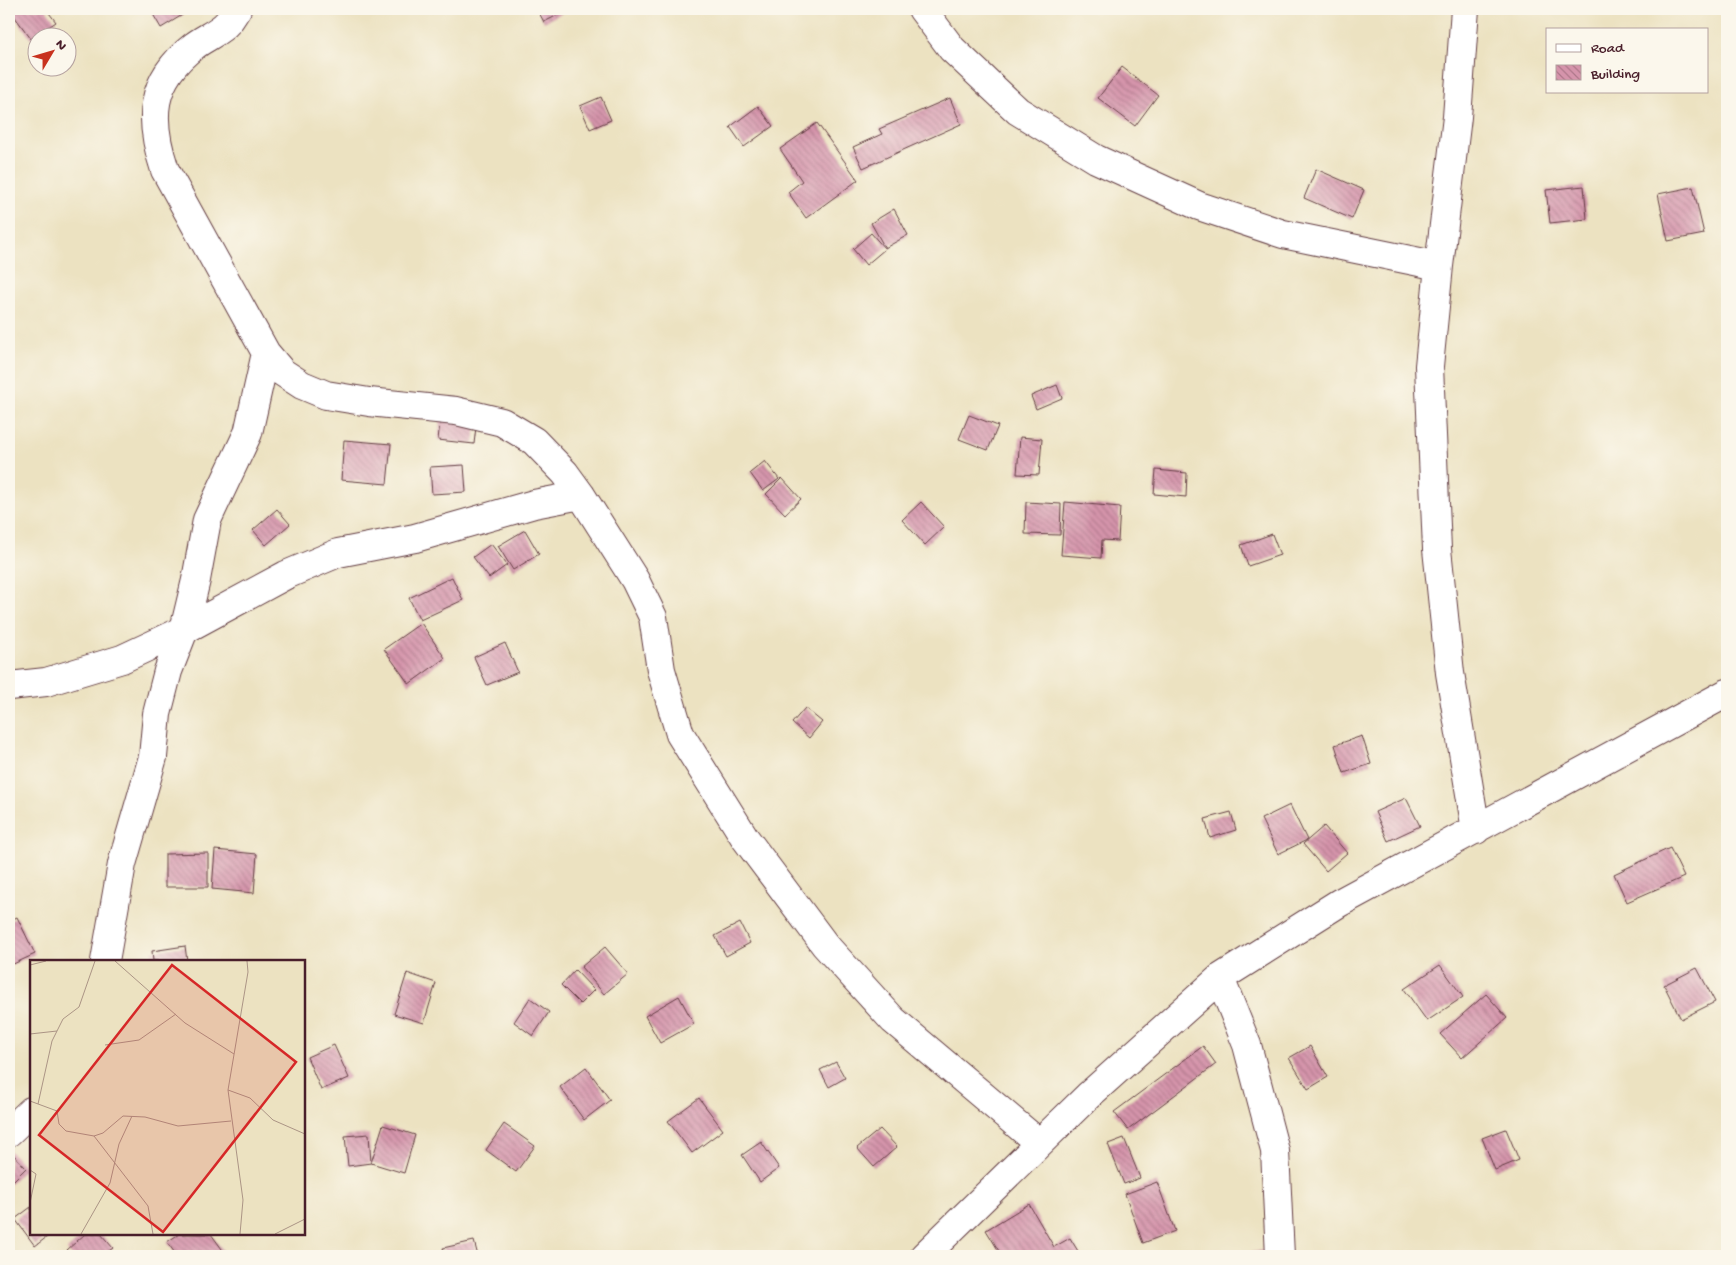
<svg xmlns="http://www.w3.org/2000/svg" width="1736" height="1265" font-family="'Gochi Hand',sans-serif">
  <defs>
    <pattern id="building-back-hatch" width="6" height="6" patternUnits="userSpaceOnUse" patternTransform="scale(1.25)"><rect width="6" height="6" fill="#d594ab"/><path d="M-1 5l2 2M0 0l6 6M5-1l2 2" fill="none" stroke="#af788b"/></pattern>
  </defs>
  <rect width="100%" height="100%" fill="#fbf7ec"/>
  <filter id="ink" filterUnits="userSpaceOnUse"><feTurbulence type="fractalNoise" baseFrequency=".02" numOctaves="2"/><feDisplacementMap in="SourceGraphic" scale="10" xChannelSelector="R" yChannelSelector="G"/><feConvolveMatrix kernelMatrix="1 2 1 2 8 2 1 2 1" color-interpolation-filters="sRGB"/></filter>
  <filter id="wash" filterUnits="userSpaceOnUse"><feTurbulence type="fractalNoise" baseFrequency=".0096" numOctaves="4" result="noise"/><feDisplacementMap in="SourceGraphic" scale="20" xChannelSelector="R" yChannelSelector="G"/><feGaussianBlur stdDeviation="1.12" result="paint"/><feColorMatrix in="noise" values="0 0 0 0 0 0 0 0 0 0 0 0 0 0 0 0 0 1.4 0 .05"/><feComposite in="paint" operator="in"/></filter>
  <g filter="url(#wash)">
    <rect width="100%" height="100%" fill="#ece2c1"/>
    <g id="blocks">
      <path fill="url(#building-back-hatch)" d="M18 9H46L56 22 31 39 12 13Z
        M150 9H181L184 14 161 28Z
        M537 9H570L544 22Z
        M1122 67 1158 95 1135 126 1098 98Z
        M601 97 611 120 590 129 580 106Z
        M950 98 961 124 863 168 853 147 882 134 879 129Z
        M758 106 773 126 744 147 730 127Z
        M817 123 858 180 806 218 788 192 802 181 780 149Z
        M1316 169 1364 190 1352 219 1304 198Z
        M1584 186 1587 219 1550 223 1546 190Z
        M1693 187 1704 234 1668 241 1658 194Z
        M894 209 908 235 885 248 871 223Z
        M871 233 885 249 866 265 853 249Z
        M1057 385 1062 398 1036 409 1031 396Z
        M441 413 477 418 474 444 438 440Z
        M969 415 998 426 988 450 959 439Z
        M1020 437 1042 439 1039 475 1017 474Z
        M344 440 391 444 387 484 341 480Z
        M765 461 779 479 763 491 750 473Z
        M464 465 466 492 432 494 430 467Z
        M1156 470 1187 473 1186 497 1154 494Z
        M782 478 801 499 785 514 766 494Z
        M921 502 944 527 925 545 902 520Z
        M1026 502 1061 504 1060 535 1025 534Z
        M1065 502 1120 507 1118 541 1102 540 1101 558 1061 555Z
        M277 509 290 524 266 545 253 530Z
        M525 530 539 554 513 570 498 546Z
        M1272 534 1280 555 1248 566 1241 545Z
        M491 544 507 565 489 578 473 557Z
        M452 577 463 600 420 620 409 598Z
        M421 623 445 658 409 684 384 649Z
        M505 643 518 672 487 685 474 657Z
        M805 708 822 722 809 738 792 723Z
        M1362 736 1371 764 1344 773 1335 745Z
        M1406 798 1420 826 1388 841 1375 812Z
        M1290 805 1307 840 1278 854 1261 819Z
        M1231 812 1236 830 1210 838 1205 819Z
        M1324 826 1347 853 1326 871 1303 844Z
        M1670 848 1684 877 1627 902 1614 874Z
        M215 850 257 854 254 893 212 889Z
        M208 853V887H165V854Z
        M17 917 35 954 9 966V921Z
        M740 923 750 943 726 956 715 936Z
        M185 946 187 961H153L152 951Z
        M605 947 628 974 604 994 581 967Z
        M1440 965 1463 997 1427 1021 1404 989Z
        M1697 968 1715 1002 1681 1019 1664 985Z
        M575 970 594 990 580 1004 561 985Z
        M407 973 436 983 424 1023 394 1014Z
        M1486 994 1507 1018 1462 1058 1440 1034Z
        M679 996 694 1024 660 1043 645 1016Z
        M530 998 549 1012 533 1036 514 1022Z
        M334 1045 349 1078 321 1090 307 1057Z
        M1203 1046 1216 1064 1128 1130 1114 1112Z
        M1310 1046 1328 1077 1308 1089 1289 1058Z
        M836 1062 845 1078 829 1087 820 1070Z
        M586 1067 610 1100 584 1120 560 1087Z
        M699 1098 723 1130 692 1153 668 1121Z
        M504 1124 535 1146 516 1172 486 1150Z
        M383 1125 415 1135 404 1173 371 1163 348 1166 345 1136 369 1134 371 1163Z
        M880 1129 897 1147 874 1167 857 1148Z
        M1506 1129 1519 1160 1495 1170 1482 1138Z
        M1124 1138 1140 1178 1124 1184 1108 1144Z
        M761 1142 779 1168 760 1182 742 1155Z
        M9 1150 26 1168 9 1185Z
        M1157 1182 1175 1231 1143 1243 1125 1194Z
        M1029 1204 1054 1247 1070 1238 1081 1256H1002L986 1230Z
        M31 1207V1234H51L35 1246 15 1219Z
        M85 1234H101L113 1248 102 1256H72L67 1250Z
        M179 1234H211L227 1256H177L167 1242Z
        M474 1241 478 1256H445L443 1248Z
        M1264 1250 1265 1256H1236V1255Z"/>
    </g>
  </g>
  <g filter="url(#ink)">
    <use href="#blocks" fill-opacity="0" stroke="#623c42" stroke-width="1"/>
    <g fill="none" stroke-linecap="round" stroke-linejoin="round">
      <defs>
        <path id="minor" d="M237 9C234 13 232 18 228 22 220 32 204 38 194 46 149 81 148 119 165 170L266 353 282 372 302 385 326 395 369 402 456 411 502 422 534 441 565 473 581 495 635 580 653 617 661 670 680 734 745 838 825 945 893 1020 1039 1143
          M922 9 952 49 1018 111 1096 159 1199 206 1283 234 1439 266
          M1465 9 1457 117 1439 266 1429 366 1437 549 1450 673 1476 830
          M9 686 46 682 122 659 184 630 286 575 338 553 415 538 534 504 581 495
          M105 961 122 864 153 757 157 714 168 671 184 630 196 580 207 520 248 433 266 353
          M1220 978 1247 1045 1275 1151 1280 1256
          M9 1132 31 1111
          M924 1256 1088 1096 1220 978 1339 903 1727 693"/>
      </defs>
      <use href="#minor" stroke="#623c42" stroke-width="30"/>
      <use href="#minor" stroke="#fff" stroke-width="28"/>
    </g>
  </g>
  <g transform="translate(30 960)">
    <rect width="275" height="275" fill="#ece2c1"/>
    <path fill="none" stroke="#ab9485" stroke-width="1" d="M85 1 155 63 204 94M0 5 16 1M0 74 27 71M75 85 109 80 146 54M198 130 220 138 243 160 275 174M0 141 27 151 29 164 36 171 64 176 73 173 93 156 115 157 148 166 201 161M8 144 22 81 33 59 49 47 65 1M64 176 118 246 123 274M0 210 6 214 0 243M51 274 80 223 89 184 102 156M210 274 213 240 198 130 218 12 217 1M245 274 275 259"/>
    <path fill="#d62828" fill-opacity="0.15" stroke="#d62828" stroke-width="2.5" d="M142 5 266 102 133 272 9 175Z"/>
    <rect width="275" height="275" fill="none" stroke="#4a1f2b" stroke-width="2.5"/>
  </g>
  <rect width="1736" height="1265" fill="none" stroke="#fbf7ec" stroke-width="30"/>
  <rect x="1546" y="28" width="162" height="65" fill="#fbf7ec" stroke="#b4a19f"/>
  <rect x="1556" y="44" width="25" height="8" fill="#ffffff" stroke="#b4a19f"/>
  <text x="1591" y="52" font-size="15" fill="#4a1f2b">Road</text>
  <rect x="1556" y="65" width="25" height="15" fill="url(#building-back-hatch)" stroke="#b4a19f"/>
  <text x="1591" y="78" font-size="15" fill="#4a1f2b">Building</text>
  <g transform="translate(52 52) rotate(52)"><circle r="24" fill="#fbf7ec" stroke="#b4a19f"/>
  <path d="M0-4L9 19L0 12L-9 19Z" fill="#c8321e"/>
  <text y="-8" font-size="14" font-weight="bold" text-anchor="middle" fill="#4a1f2b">N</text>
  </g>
</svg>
